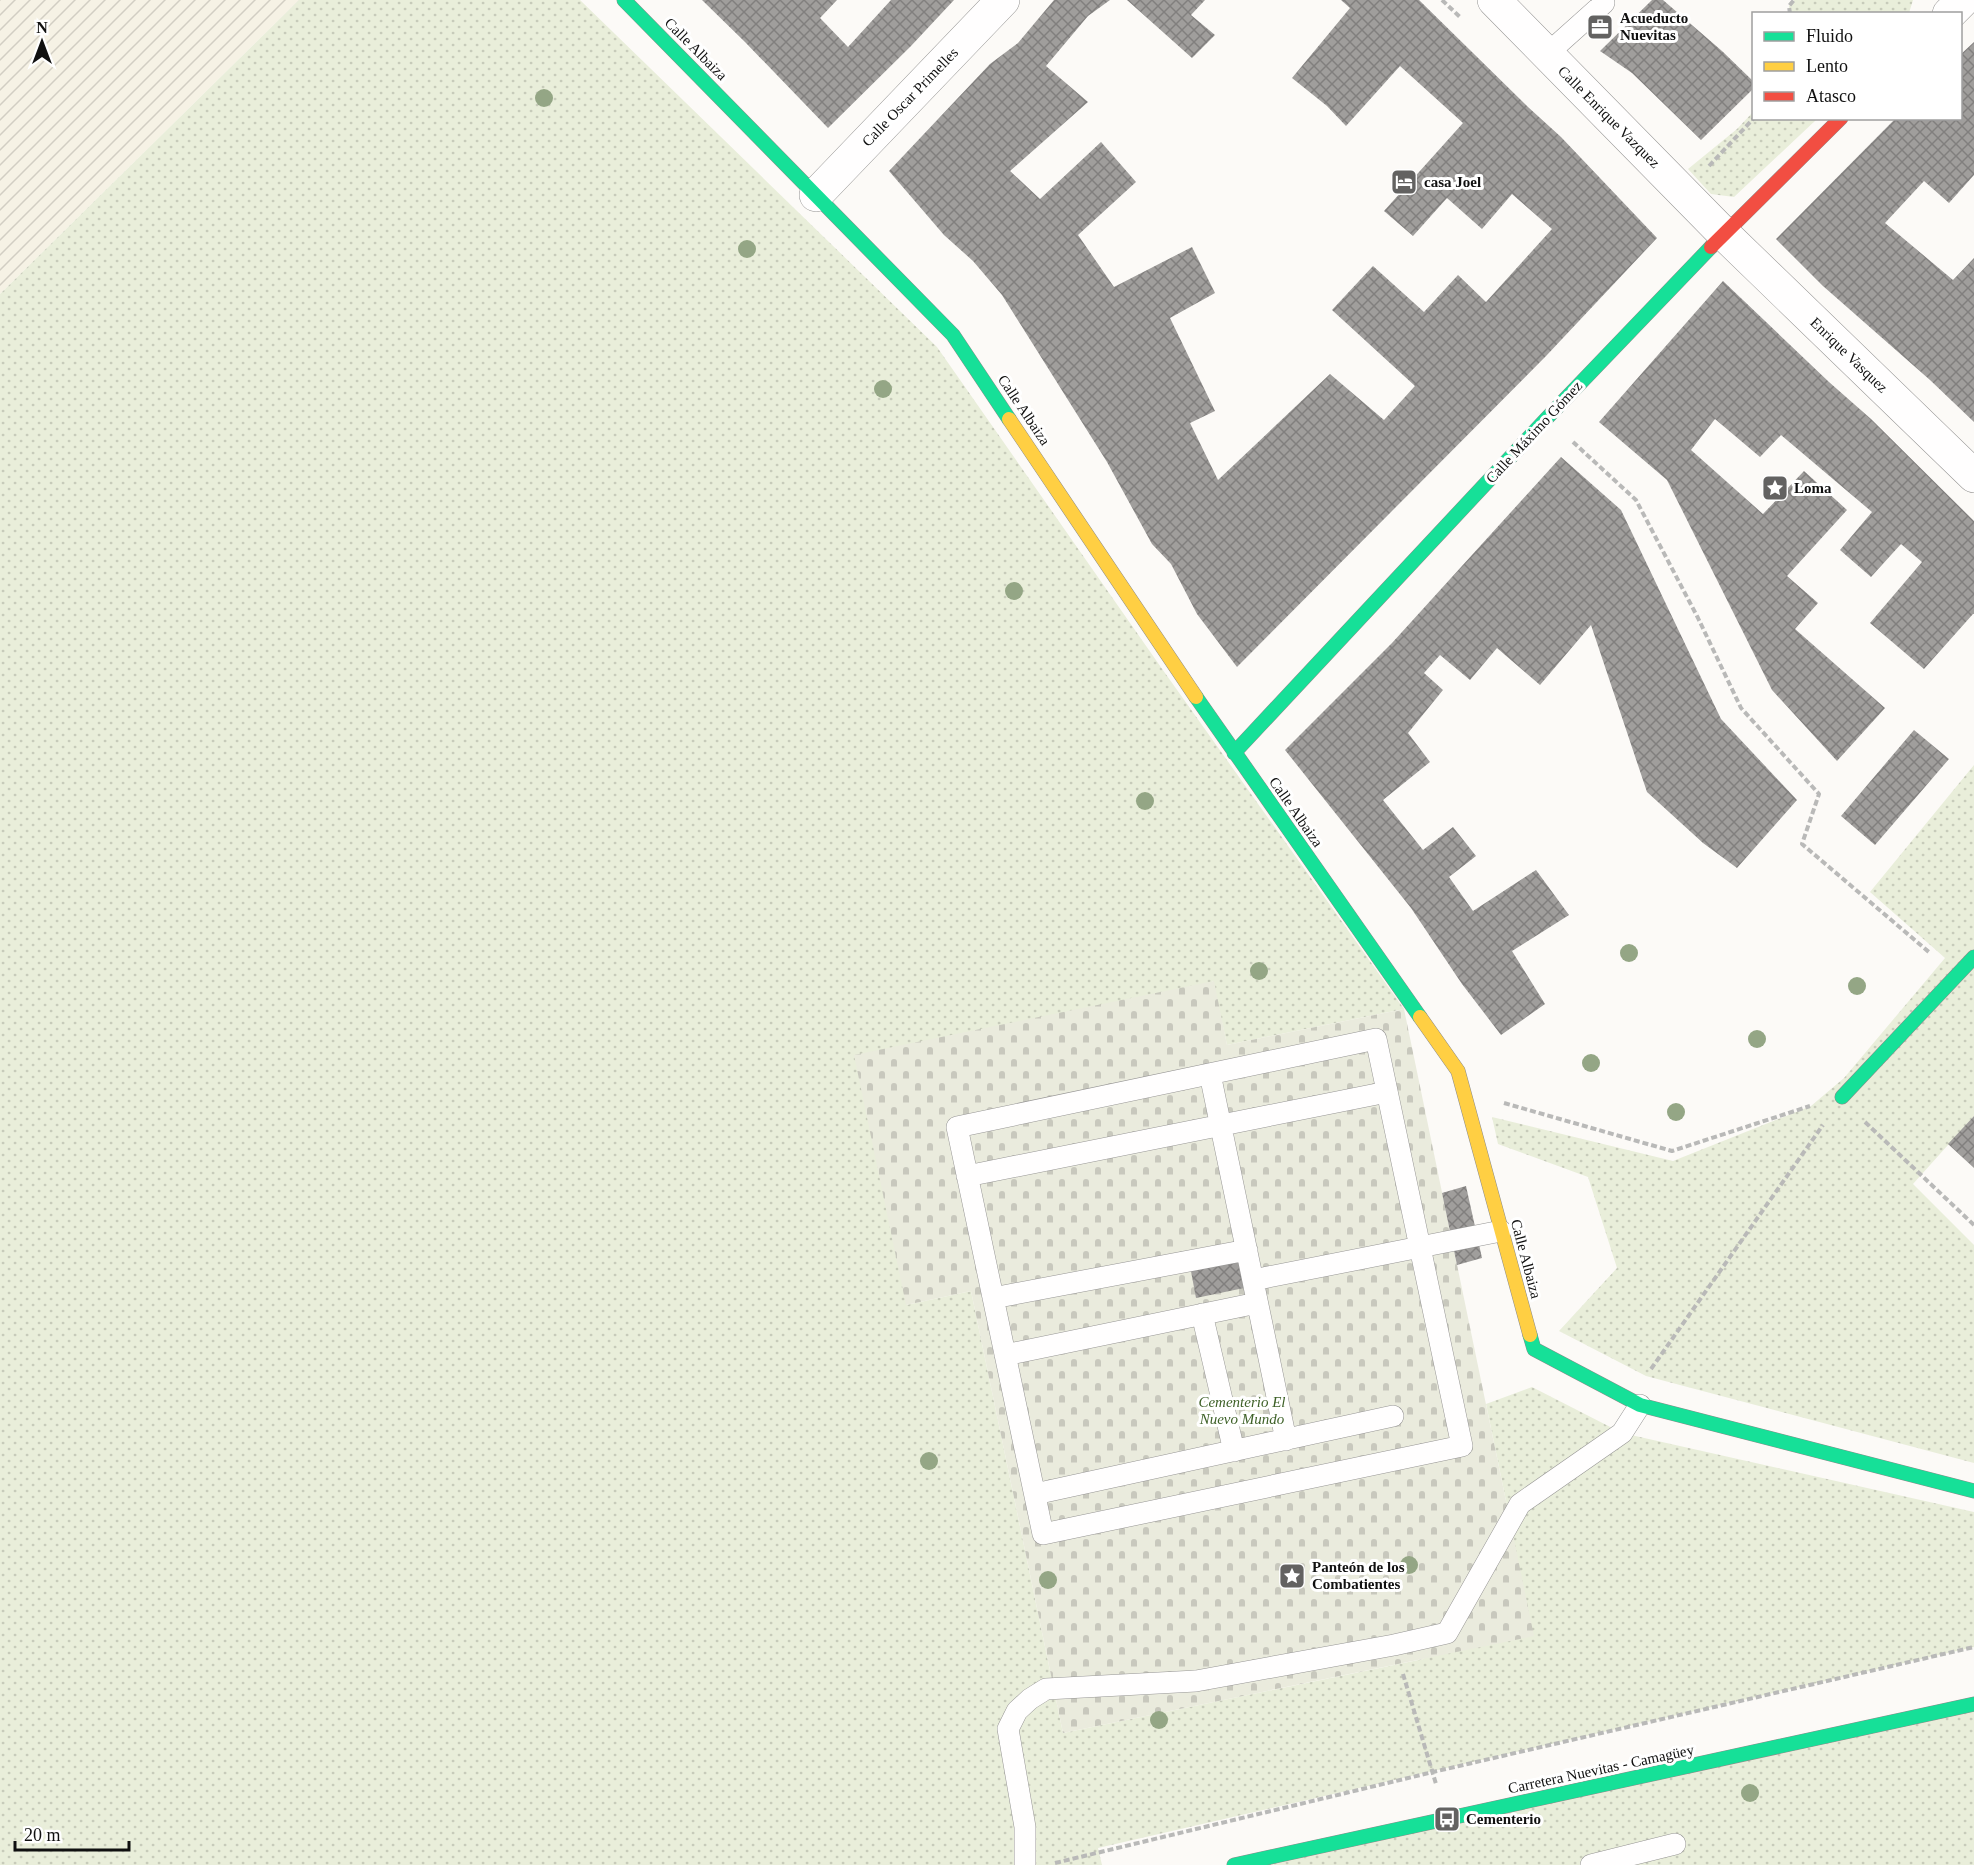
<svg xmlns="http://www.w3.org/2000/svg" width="1974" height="1865" font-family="Georgia,serif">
  <defs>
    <pattern id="farmland-furrows" width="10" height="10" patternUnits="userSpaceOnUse" patternTransform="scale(1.5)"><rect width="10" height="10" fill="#f6f2e5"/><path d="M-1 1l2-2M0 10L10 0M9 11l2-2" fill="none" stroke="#d2cec3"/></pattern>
    <pattern id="grass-dots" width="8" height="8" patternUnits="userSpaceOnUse" patternTransform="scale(1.5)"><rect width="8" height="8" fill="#e9eeda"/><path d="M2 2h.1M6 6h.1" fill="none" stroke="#c7cbba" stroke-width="1.8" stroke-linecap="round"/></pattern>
    <pattern id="cemetery-stones" width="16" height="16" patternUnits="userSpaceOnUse" patternTransform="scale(1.5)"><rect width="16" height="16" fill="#eaebdd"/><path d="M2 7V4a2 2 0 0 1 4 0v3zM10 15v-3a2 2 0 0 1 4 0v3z" fill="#c8c8bd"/></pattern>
    <pattern id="building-cross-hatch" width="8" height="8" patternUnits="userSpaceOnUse" patternTransform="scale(1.5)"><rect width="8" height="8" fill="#a09e9c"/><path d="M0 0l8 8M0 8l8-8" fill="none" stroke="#817f7e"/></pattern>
  </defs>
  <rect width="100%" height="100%" fill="#fcfaf7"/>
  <path fill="url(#farmland-furrows)" d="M0 0H299L0 294Z"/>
  <path fill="url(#grass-dots)" d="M299 0H580L937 347 1165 673 1404 1009 1227 1045 1213 981 906 1305 971 1291 1063 1733 1423 1659 1513 1535 1486 1404 1532 1387 1622 1433 1974 1512V1647L1098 1848 1102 1865H0V294Z
    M1794 0H1913L1909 13H1790L1789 6Z
    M1753 112 1754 118 1817 119 1734 197 1711 194 1688 169 1737 129Z
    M1974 765V1116L1913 1184 1974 1245V1463L1646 1376 1559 1331 1617 1268 1588 1177 1498 1144 1492 1117 1673 1161 1811 1106 1844 1078 1945 958 1870 892Z
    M1974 1704V1865H1234Z"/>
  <path fill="url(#cemetery-stones)" d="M1214 981 1227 1045 1404 1009 1534 1636 1063 1733 971 1291 906 1305 854 1055Z"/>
  <path fill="url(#building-cross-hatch)" d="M702 0H837L820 18 848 47 891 0H954L911 46 828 128 745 42Z
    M1054 0H1110L1088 16 1046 66 1088 102 1010 171 1040 199 1101 142 1136 182 1078 235 1114 287 1192 247 1215 293 1170 318 1215 411 1190 423 1218 480 1330 374 1384 420 1415 386 1332 310 1373 266 1424 312 1458 275 1486 302 1552 229 1512 194 1482 229 1447 198 1413 236 1384 211 1463 123 1400 66 1346 126 1327 106 1292 78 1350 8 1341 0H1419L1528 107 1561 137 1657 238 1547 355 1237 667 1197 614 1171 564 1152 544 1107 462 1002 295 973 261 944 235 889 171 990 64 1018 43Z
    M1127 0H1205L1191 15 1215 35 1192 58Z
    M1652 0H1663L1722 51 1754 82V88L1701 140 1632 73 1600 51Z
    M1974 42V175L1949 203 1924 181 1885 223 1953 280 1974 258V422L1930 380 1823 286 1776 239 1896 118H1960V55Z
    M1723 281 1829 382 1871 419 1974 521V614H1973L1924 669 1870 623 1922 562 1901 544 1871 577 1840 550 1872 512 1781 435 1760 457 1715 419 1691 450 1763 514 1804 471 1847 510 1787 576 1818 603 1795 629 1885 708 1837 761 1772 690 1667 480 1599 422Z
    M1561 457 1621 510 1721 719 1797 800 1737 868 1703 843 1647 792 1591 625 1540 685 1497 648 1470 680 1440 655 1424 673 1443 690 1408 733 1430 762 1383 800 1423 850 1453 827 1476 856 1449 877 1473 911 1536 870 1569 915 1512 951 1545 1004 1501 1035 1462 984 1411 908 1285 750 1392 643Z
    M1914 730 1949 759 1875 845 1841 816Z
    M1974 1116V1168L1948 1144Z
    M1466 1186 1482 1258 1457 1265 1442 1193Z
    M1238 1257 1244 1288 1196 1298 1190 1266Z"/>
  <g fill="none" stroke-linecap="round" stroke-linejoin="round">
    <defs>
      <path id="lane" d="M1547 54 1604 3 1602 0
        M1376 1039 1462 1446 1043 1534 957 1127Z
        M1210 1074 1286 1440
        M967 1176 1387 1092
        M1253 1280 1501 1231
        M993 1298 1247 1250
        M1202 1314 1234 1451
        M1005 1355 1257 1303
        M1035 1494 1393 1416
        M1025 1865V1827L1008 1729 1017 1711 1030 1699 1046 1689 1196 1681 1394 1645 1447 1633 1520 1504 1622 1433 1640 1405
        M1591 1865 1675 1844"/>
      <path id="street" d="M1494 0 1723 233 1974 476
        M1949 14 1963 0
        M816 195 1003 0"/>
      <path id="fast" d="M624 0 953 335 1009 419
        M1196 697 1420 1017
        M1234 753 1547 418 1711 247
        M1842 1097 1974 957
        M1530 1335 1534 1349 1640 1405 1974 1491
        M1234 1865 1974 1704"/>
      <path id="slow" d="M1009 419 1196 697
        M1420 1017 1458 1071 1530 1335"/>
      <path id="jam" d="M1711 247 1841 118"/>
    </defs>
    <use href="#lane" stroke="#969594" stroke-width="22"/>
    <use href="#street" stroke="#969594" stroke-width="34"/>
    <use href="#fast" stroke="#8d8c8b" stroke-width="15"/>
    <use href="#slow" stroke="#8d8c8b" stroke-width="15"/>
    <use href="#jam" stroke="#8d8c8b" stroke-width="15"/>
    <path stroke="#b9b9b8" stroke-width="4" stroke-dasharray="6 3" stroke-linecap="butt" d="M1442 0 1461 18
      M1790 14 1789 6 1794 0
      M1709 166 1754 118
      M1573 442 1636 500 1698 618 1741 708 1819 794 1802 844 1930 953
      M1504 1103 1672 1151 1810 1106
      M1865 1122 1974 1225
      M1651 1369 1823 1125
      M1403 1674 1436 1784
      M1055 1863 1433 1772 1974 1647"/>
    <use href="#lane" stroke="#fffefe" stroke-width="21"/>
    <use href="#street" stroke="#fffefe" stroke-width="33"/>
    <use href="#fast" stroke="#16e098" stroke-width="14"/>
    <use href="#slow" stroke="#ffcf43" stroke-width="14"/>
    <use href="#jam" stroke="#f24e42" stroke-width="14"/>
  </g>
  <g fill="#94a685">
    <circle cx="544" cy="98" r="9"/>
    <circle cx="747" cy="249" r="9"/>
    <circle cx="883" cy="389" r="9"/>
    <circle cx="1014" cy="591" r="9"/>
    <circle cx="1145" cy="801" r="9"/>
    <circle cx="1629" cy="953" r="9"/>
    <circle cx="1259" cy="971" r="9"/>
    <circle cx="1857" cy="986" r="9"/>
    <circle cx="1757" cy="1039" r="9"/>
    <circle cx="1591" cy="1063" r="9"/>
    <circle cx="1676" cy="1112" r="9"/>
    <circle cx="929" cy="1461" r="9"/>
    <circle cx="1409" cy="1565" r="9"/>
    <circle cx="1048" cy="1580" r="9"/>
    <circle cx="1159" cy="1720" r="9"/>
    <circle cx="1750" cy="1793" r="9"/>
  </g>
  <defs>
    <symbol id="office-square" viewBox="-11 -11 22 22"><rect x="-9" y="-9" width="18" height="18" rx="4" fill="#636261" stroke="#fff"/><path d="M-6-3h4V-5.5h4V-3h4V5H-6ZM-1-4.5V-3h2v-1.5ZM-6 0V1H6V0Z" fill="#fff"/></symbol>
    <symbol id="hotel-square" viewBox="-11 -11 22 22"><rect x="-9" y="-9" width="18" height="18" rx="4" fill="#636261" stroke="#fff"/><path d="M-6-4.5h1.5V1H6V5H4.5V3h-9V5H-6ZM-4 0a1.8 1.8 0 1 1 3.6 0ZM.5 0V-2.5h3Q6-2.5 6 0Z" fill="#fff"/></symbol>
    <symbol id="sight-square" viewBox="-11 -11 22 22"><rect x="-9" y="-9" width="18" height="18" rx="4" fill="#636261" stroke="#fff"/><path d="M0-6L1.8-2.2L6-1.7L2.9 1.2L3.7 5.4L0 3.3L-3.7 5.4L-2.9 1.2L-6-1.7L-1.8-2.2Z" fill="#fff"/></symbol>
    <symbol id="bus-square" viewBox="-11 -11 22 22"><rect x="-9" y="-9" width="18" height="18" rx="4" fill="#636261" stroke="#fff"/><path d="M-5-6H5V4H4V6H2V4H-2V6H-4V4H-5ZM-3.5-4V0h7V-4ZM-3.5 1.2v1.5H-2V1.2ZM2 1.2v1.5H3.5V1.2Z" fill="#fff"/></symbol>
  </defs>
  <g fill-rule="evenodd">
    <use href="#office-square" x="1585" y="12" width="30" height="30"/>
    <use href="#hotel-square" x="1389" y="167" width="30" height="30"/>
    <use href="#sight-square" x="1760" y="473" width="30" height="30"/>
    <use href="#sight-square" x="1277" y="1561" width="30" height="30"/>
    <use href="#bus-square" x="1432" y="1804" width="30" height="30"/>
  </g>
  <g text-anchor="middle" stroke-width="6" stroke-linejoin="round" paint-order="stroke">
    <g font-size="15" font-weight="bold" fill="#101010" stroke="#fff" text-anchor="start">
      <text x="1620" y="23">Acueducto<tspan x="1620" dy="17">Nuevitas</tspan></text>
      <text x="1424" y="187">casa Joel</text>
      <text x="1794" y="493">Loma</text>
      <text x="1312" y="1572">Panteón de los<tspan x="1312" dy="17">Combatientes</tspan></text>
      <text x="1466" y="1824">Cementerio</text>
    </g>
    <g font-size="15" fill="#101010" stroke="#fff">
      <text transform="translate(696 49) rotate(45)" y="5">Calle Albaiza</text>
      <text transform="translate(910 97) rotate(-46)" y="5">Calle Oscar Primelles</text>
      <text transform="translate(1609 117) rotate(45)" y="5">Calle Enrique Vazquez</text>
      <text transform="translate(1849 355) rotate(44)" y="5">Enrique Vasquez</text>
      <text transform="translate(1024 410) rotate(56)" y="5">Calle Albaiza</text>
      <text transform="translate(1534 432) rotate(-47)" y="5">Calle Máximo Gómez</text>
      <text transform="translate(1296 812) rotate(55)" y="5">Calle Albaiza</text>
      <text transform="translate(1526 1259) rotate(75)" y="5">Calle Albaiza</text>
      <text transform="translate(1601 1769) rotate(-12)" y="5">Carretera Nuevitas - Camagüey</text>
    </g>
    <g font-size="15" font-style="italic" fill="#3e6128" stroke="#fff">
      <text x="1242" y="1407">Cementerio El<tspan x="1242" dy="17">Nuevo Mundo</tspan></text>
    </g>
  </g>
  <rect x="1752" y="12" width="210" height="108" fill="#ffffff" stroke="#9f9f9f" stroke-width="1.5"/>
  <rect x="1764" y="32" width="30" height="9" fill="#16e098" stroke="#9f9f9f" stroke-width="1.5"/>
  <text x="1806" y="42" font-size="18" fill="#101010">Fluido</text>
  <rect x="1764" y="62" width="30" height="9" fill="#ffcf43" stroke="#9f9f9f" stroke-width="1.5"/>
  <text x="1806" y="72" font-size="18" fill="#101010">Lento</text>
  <rect x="1764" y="92" width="30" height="9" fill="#f24e42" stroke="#9f9f9f" stroke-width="1.5"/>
  <text x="1806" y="102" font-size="18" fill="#101010">Atasco</text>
  <g transform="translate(42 42)" stroke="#ffffff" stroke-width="4.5" paint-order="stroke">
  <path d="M0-4.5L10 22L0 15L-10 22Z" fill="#101010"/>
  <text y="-9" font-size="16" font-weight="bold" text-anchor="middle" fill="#101010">N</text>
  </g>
  <path d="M15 1841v9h114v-9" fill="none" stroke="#101010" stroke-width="3"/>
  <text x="24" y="1841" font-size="18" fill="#101010" stroke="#ffffff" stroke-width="4.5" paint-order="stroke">20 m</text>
</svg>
